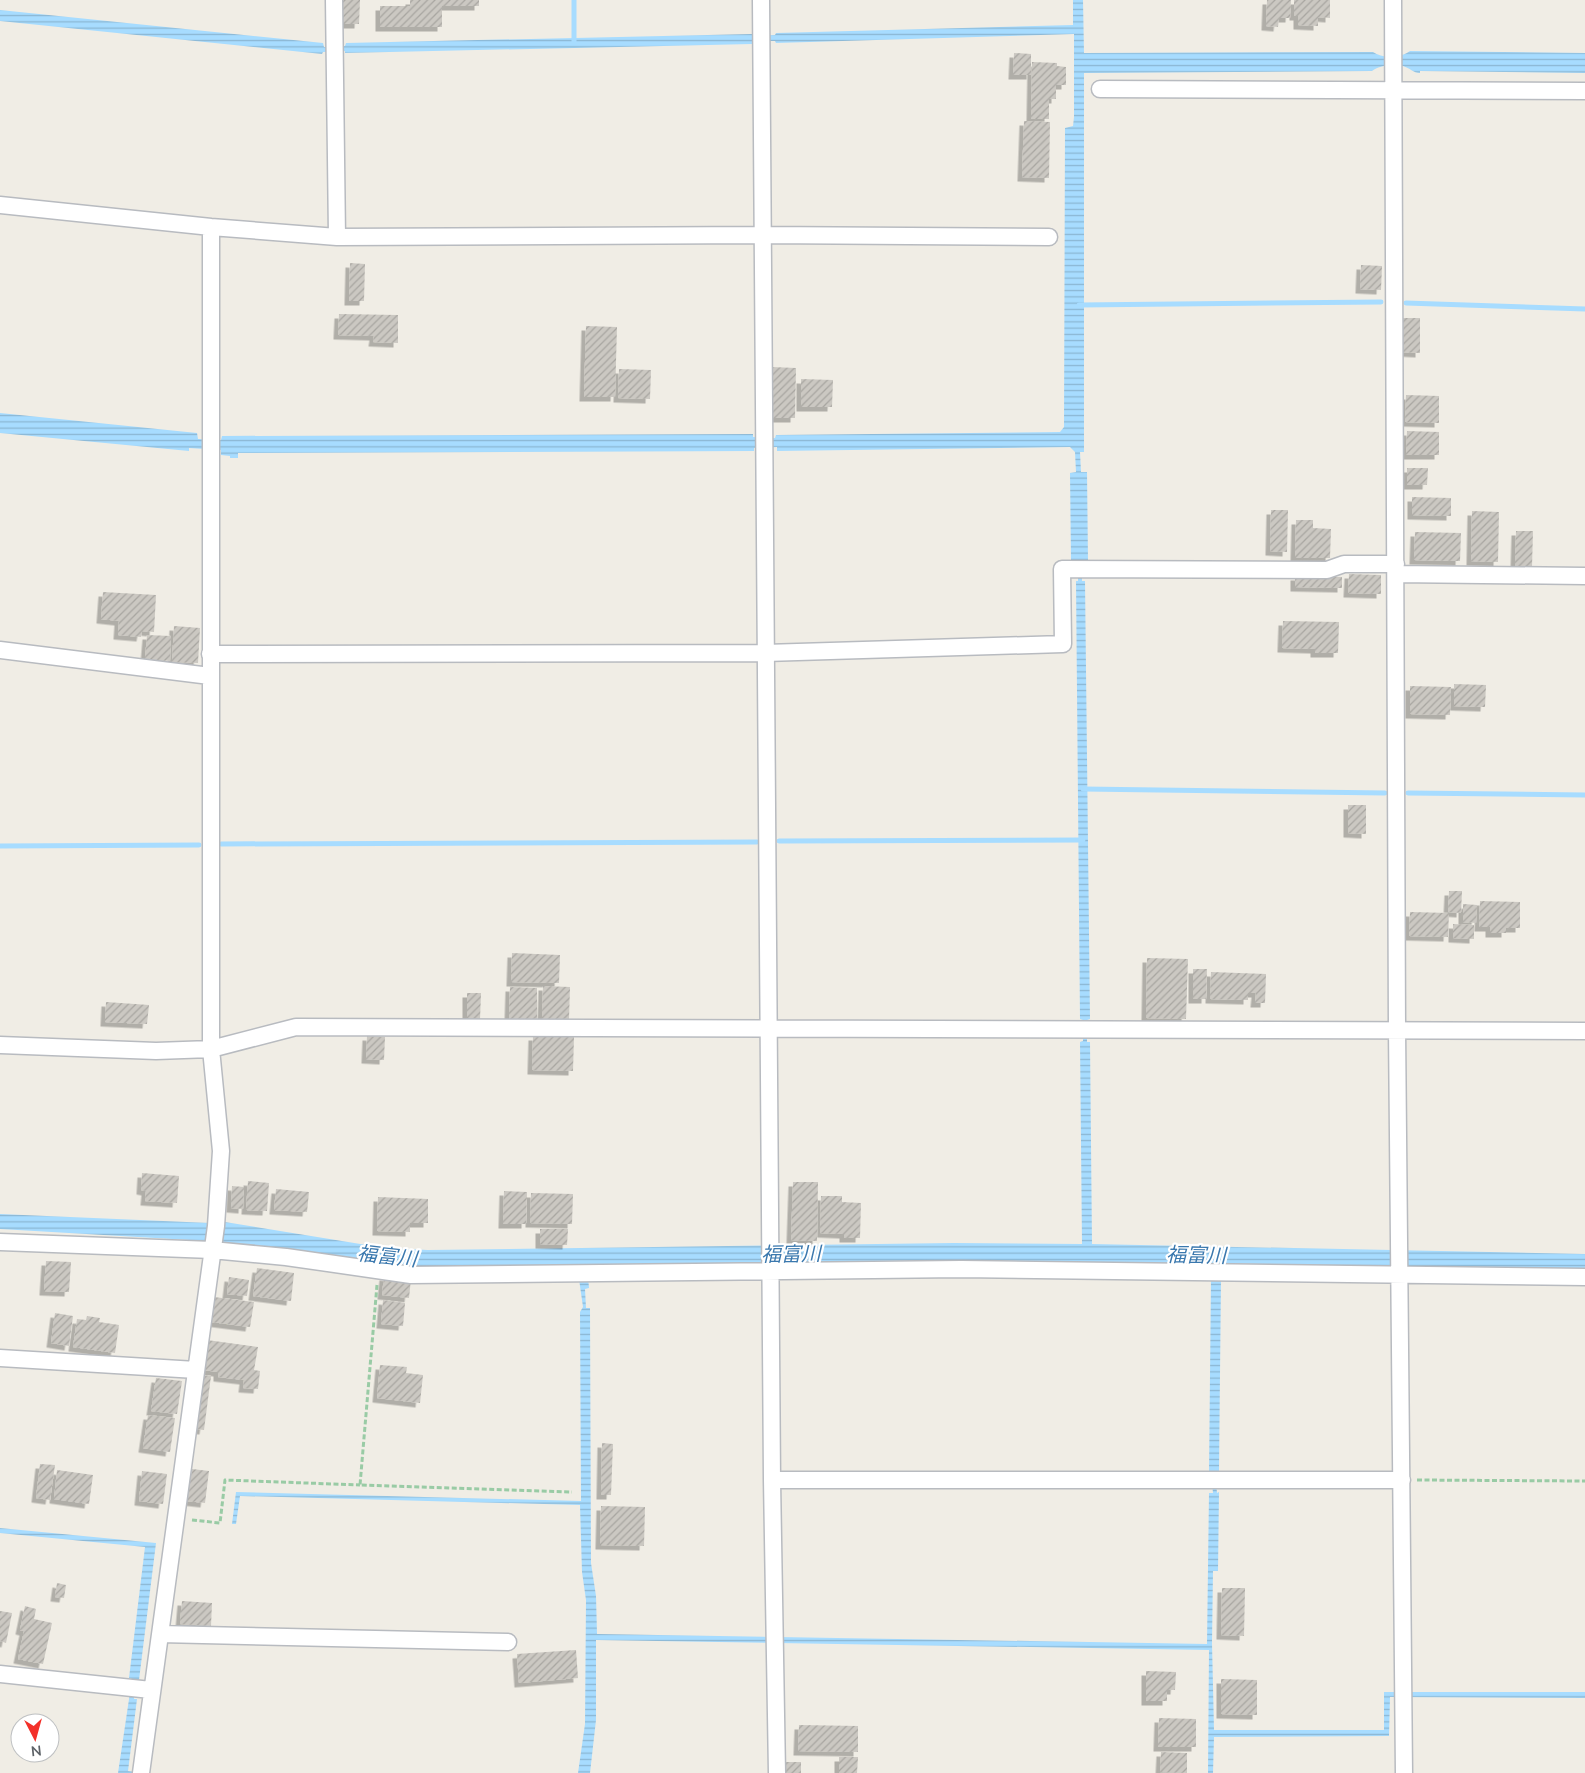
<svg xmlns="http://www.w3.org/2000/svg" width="1585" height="1773" font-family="Mulish,'Noto Sans JP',sans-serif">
  <defs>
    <pattern id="water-rules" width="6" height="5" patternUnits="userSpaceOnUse" patternTransform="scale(1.25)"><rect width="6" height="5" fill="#a7dcff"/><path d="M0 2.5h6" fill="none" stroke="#8bb6d2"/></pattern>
    <pattern id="building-hatch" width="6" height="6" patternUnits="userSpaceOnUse" patternTransform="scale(1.25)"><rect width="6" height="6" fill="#cbc8c2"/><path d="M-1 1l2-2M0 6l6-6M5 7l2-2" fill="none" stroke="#a8a6a1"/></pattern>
    <filter id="shadow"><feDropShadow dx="-4.5" dy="4.5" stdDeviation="0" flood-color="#0004"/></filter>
  </defs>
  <rect width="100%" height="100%" fill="#f0ede5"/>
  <path fill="url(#water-rules)" fill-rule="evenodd" d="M1073 0H1083L1084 53 1373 52C1382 59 1401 58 1410 51L1585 53V73L1420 71V73C1413 73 1410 68 1403 66 1393 64 1380 65 1372 71L1084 73V452H1080L1081 472H1087L1088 561H1082V581H1085L1090 1019 1087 1020V1042H1090L1092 1244 1585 1254V1271L1219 1263V1277L1221 1278 1219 1471 1215 1472 1217 1493 1219 1492 1218 1571H1213L1212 1643 1214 1730H1384V1692H1585V1698L1390 1697 1389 1736 1214 1737 1213 1773H1208L1209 1650 596 1640V1720L590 1773H578L585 1724 586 1600 582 1572 580 1505 240 1496 236 1524H232L236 1492 581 1501 580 1312 583 1307 579 1279 582 1278V1265L412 1267 379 1265 223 1244 219 1236 207 1241 0 1229V1214L210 1223 221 1227 225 1222 385 1248 428 1250 954 1243 1082 1244 1080 1042 1083 1041V1020L1080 1019 1076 581H1078V561L1071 560 1070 473 1076 472 1075 452 1070 447 777 451V447L754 448V451L238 453V458H230V456L221 455V450L189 448V451L0 433V413L197 433 198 439 221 440 222 436 753 434V437L775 438 776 435 1060 432 1064 427 1065 128 1073 126 1074 117V34L776 43 775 41H752V44L345 53V51L323 52 322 54 0 21V10L323 43 324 47 345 46 346 43 752 34V36L775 35 776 33 1073 25ZM956 1260 1215 1264V1278H1211L1209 1473H1211L1213 1493H1209L1207 1644 597 1634 596 1596 591 1563 590 1308H586L585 1289 589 1288 587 1265Z
    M0 1528 156 1543 139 1680H136L134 1699H137L128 1771 144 1773H118L132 1679 129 1678 145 1547 0 1533Z"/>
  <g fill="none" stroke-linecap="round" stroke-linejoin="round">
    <path stroke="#a7dcff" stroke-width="5" d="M574 0V42
      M1406 303 1585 309
      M1079 305 1381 302
      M1083 789 1385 793
      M1408 793 1585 795
      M779 841 1083 840
      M221 844 757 842
      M0 846 199 845"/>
  </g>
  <path fill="url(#building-hatch)" filter="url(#shadow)" d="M341 0H360L359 24H341Z
    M410 0H479V6H442V27H380V6H410Z
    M1267 0H1291L1290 18H1279L1278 27 1266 26Z
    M1294 0H1330V18L1318 17V26L1298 25V16H1294Z
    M1014 53 1031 54V75H1013Z
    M1032 62 1057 63V66L1066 67V85H1056V99H1049V119H1031Z
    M1024 121 1050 122 1049 178 1022 177Z
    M350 263 365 264 364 301H349Z
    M1361 265 1382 266 1381 290 1360 289Z
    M339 314 398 315V343L373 342 374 336 338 335Z
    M1403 318H1420V353L1402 352Z
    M586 326 617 327 615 397H584Z
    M772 367 796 368 795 418H771Z
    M619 369 651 370 650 399 618 398Z
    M801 379 833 380 832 407H801Z
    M1406 395 1439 396V423L1405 422Z
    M1407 431 1439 432V455H1406Z
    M1407 468H1428L1427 485H1407Z
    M1412 497 1451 498V516L1412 515Z
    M1271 510H1288L1287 552 1270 551Z
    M1472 511 1499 512 1498 562 1471 561Z
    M1296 520H1313V528L1331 529 1330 558H1295Z
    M1516 531H1533L1532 567 1515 566Z
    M1415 532 1461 533 1460 561 1414 560Z
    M1349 574 1381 575V594L1348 593Z
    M1295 576 1342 577V588L1295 587Z
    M103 592 156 595 154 632 142 631 141 637 118 635 119 621 101 619Z
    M1283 621 1339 622 1338 653H1315V649L1282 648Z
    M174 626 200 628 198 663 172 662Z
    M147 635 171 636 170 661 145 659Z
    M1454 684 1486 685 1485 707 1454 706Z
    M1410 686 1451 687 1450 715 1410 714Z
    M1348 805H1366V834L1348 833Z
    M1449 891H1462L1461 913 1448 912Z
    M1480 901 1520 902V928H1506V933H1490V927H1479Z
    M1463 904 1477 905 1476 923 1463 922Z
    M1410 912 1449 913 1448 937 1409 936Z
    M1453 924 1474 925V939L1453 938Z
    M512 953 560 955 559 983 511 982Z
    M1147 958 1188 959 1186 1019 1146 1018Z
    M1193 969H1207L1206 999H1193Z
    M1211 972 1266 974 1265 1003H1255L1256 993H1248V1000L1210 999Z
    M543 986 570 987 569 1020 542 1019Z
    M510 987 537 988V1019H509Z
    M467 993H481L480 1020H467Z
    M106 1002 149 1005 147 1024 105 1022Z
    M367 1036 385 1037 384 1060 366 1059Z
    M533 1036 574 1037 573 1071 532 1070Z
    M142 1173 179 1176 177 1203 145 1201 146 1191 141 1190Z
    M248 1181 269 1183 267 1211 246 1210Z
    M793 1182H818L817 1241 791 1240Z
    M232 1186 244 1187 243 1209 231 1208Z
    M276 1189 309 1192 307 1212 274 1210Z
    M504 1191 527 1192 526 1224H503Z
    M531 1193 573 1194 572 1224 530 1223Z
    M821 1196H842V1202L861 1203 860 1238H844V1234L820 1233Z
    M378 1197 428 1199V1223H410V1232L377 1231Z
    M540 1229H568L567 1245 540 1244Z
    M46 1261 71 1262 69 1292 44 1291Z
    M257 1268 294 1273 291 1301 253 1296Z
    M384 1276 411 1279 409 1298 382 1295Z
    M229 1277 249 1280 247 1296 227 1294Z
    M214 1297 254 1302 250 1327 211 1322Z
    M383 1300 405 1303 403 1326 381 1324Z
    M55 1313 73 1316 69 1346 51 1343Z
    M87 1316 100 1318 99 1322 119 1325 115 1353 73 1347 77 1319 86 1320Z
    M207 1340 258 1347 254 1370 260 1371 258 1389 243 1388 244 1380 218 1377V1372L203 1370Z
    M380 1365 407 1367 406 1373 423 1375 420 1403 377 1398Z
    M201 1375 211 1376 204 1430 194 1429Z
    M156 1378 182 1381 177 1414 151 1411Z
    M148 1415 175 1418 170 1452 143 1448Z
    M602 1443 613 1444 611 1495H601Z
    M40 1464 55 1465 50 1500 36 1498Z
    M192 1469 209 1471 205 1503 187 1501Z
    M57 1470 93 1475 89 1504 54 1499Z
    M142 1471 167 1474 163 1504 139 1501Z
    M601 1506 645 1507 644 1546 600 1545Z
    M57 1583 66 1585 64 1598 55 1597Z
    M1222 1588H1245L1244 1636 1221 1635Z
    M182 1601 212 1603 211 1626 180 1624Z
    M25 1606 36 1609 34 1619 52 1623 43 1664 18 1659 24 1631 20 1630Z
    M0 1611 12 1613 6 1643 0 1641Z
    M576 1650 578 1678 519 1683 517 1654Z
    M1146 1671 1176 1672 1175 1690H1167V1701H1146Z
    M1221 1679 1257 1680V1715L1221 1714Z
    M1159 1718 1196 1719V1747H1158Z
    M799 1725 858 1726V1752L798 1751Z
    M1161 1752 1187 1753V1773L1160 1772Z
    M839 1757H858L857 1773H839Z
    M786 1762H801V1773H786Z"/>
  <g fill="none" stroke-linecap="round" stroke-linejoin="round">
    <defs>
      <path id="minor" d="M334 0 337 237
        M761 0 772 1480 777 1773
        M1393 0 1397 1029 1404 1773
        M1100 89 1585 91
        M0 205 211 227 337 237 763 235 1049 237
        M1396 574 1585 576
        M0 650 210 676
        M210 654 765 653 1063 644 1062 569 1327 570 1344 564H1396
        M0 1045 156 1051 211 1049 296 1027 1585 1031
        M0 1242 212 1250 286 1257 411 1275 961 1269 1585 1277
        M0 1358 196 1370
        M772 1480H1402
        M160 1634 508 1642
        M0 1674 151 1690
        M141 1773 216 1226 221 1151 211 1049V227"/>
    </defs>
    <use href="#minor" stroke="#b8bbc0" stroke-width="19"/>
    <path stroke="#99cba5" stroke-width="3" stroke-dasharray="5 2.5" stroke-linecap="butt" d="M377 1285 360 1485 572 1492
      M1417 1480 1585 1481
      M192 1520 220 1523 225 1480 360 1485"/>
    <use href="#minor" stroke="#fff" stroke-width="16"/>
  </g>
  <g text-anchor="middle" stroke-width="4.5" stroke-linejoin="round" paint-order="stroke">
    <g font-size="20" font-style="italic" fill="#3a78ae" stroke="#fff">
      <text transform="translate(791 1254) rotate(-1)" y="7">福富川</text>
      <text transform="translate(1196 1255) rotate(1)" y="7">福富川</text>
      <text transform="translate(387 1256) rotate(6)" y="7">福富川</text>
    </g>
  </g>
  <g transform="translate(35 1738) rotate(174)"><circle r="24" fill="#ffffff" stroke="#bec0c2"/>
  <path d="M0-4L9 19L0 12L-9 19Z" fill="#f33029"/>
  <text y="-8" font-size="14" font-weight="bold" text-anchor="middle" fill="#5d6267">N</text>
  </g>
</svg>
